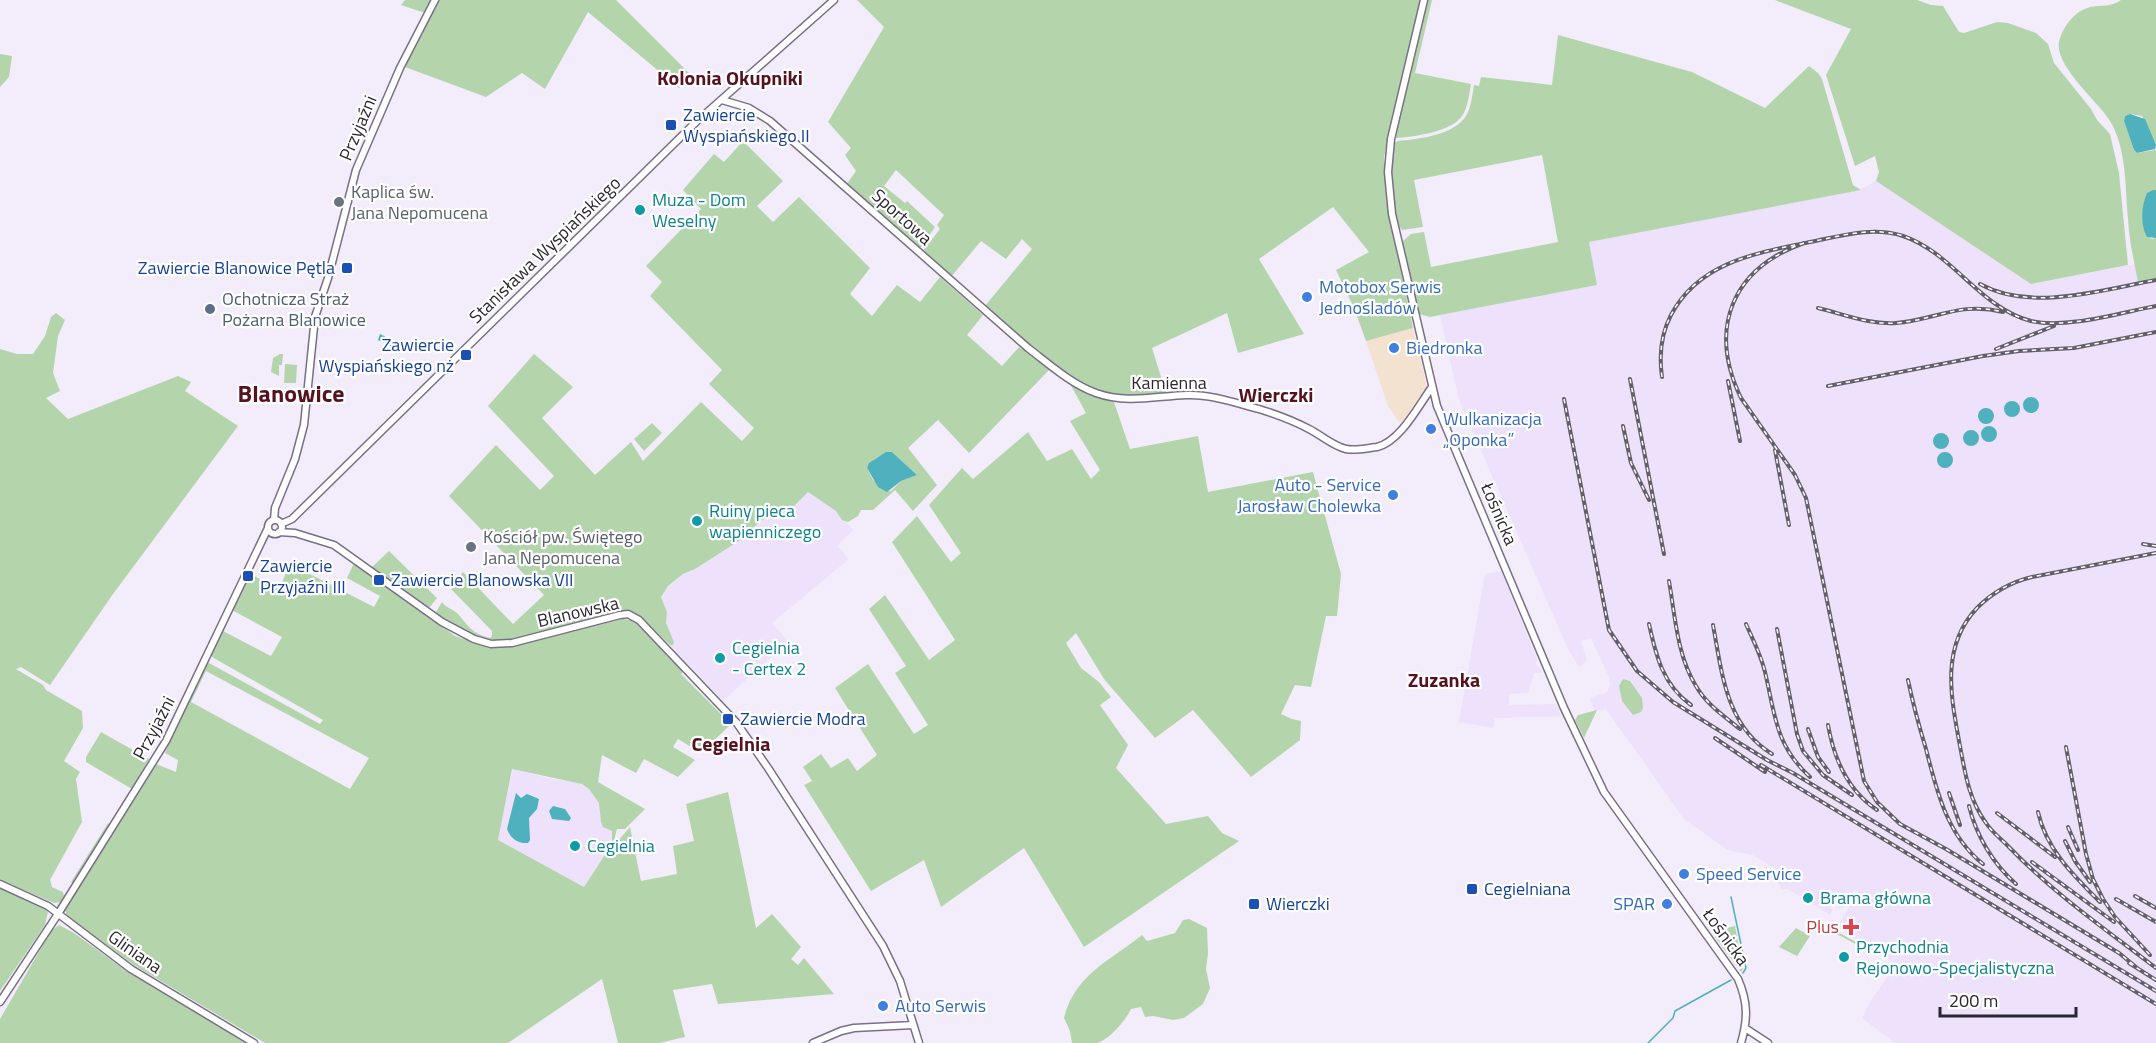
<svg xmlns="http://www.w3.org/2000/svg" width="2156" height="1043" font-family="'Titillium Web',sans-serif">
  <rect width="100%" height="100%" fill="#f3ecfb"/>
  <path fill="#f3e2d0" d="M1413 328 1427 387 1406 420 1399 422 1388 406 1366 341Z"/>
  <path fill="#ede1fb" d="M1876 181 2031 284 2156 260V1043H1895L1862 1018 1873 997 1896 966 1882 954 1837 928 1858 891 1854 890 1841 909 1832 904 1830 908 1833 910 1830 915 1788 889H1782L1779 884 1769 878 1774 868 1753 855 1728 850 1684 819 1606 709 1594 711 1590 698 1607 692 1610 684 1608 675 1591 638 1581 641 1587 661 1579 667 1568 649 1459 400 1440 315 1596 285 1589 242 1860 190Z
    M808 492 836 511 853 530 837 546 849 559 772 623 788 641 723 701 670 645H673L666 623 667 612 661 597 662 593 683 574 695 569 745 537 761 520 796 504 799 498Z
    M1501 571 1537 660 1535 665 1541 669 1543 673H1534L1528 693 1509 694V705L1556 704 1561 716 1495 718 1493 728 1459 722 1485 574Z
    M513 769 556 780 573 781 582 784 589 789 599 803 601 812 612 831V844L584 887 497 840Z"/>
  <path fill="#b4d5ac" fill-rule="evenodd" d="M405 0H616L691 75 679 88 588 12 545 89 522 73 486 97 405 67 428 14 401 5Z
    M857 0H1420L1384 157 1387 205 1413 328 1366 341 1354 308 1336 270 1369 252 1333 207 1259 259 1304 334 1238 353 1227 313 1152 348 1166 393C1149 396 1127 398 1110 394 1066 383 1019 336 985 306L1032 249 1022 239 1006 259 981 241 951 277 922 252 940 229 937 225 944 215 896 170 884 186 905 203 907 201 935 227 921 247H917L846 185 856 171 845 155 851 148 828 122 884 27Z
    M1428 0H1432L1415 73 1471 84C1469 94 1468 108 1462 116 1451 132 1413 137 1395 138Z
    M1775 0H1917L1931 5 1943 6 1959 32 1964 33 1997 22 2008 23 2036 33 2048 44 2054 63 2091 109 2097 120 2110 134 2119 173 2128 265 2031 284 1876 181 1879 172 1875 156 1855 166 1826 75 1851 29Z
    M2121 0H2156V190H2153C2140 209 2138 220 2151 239L2156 238V278L2138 282C2134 261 2129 240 2128 219 2125 187 2127 149 2110 121 2098 101 2050 63 2060 38 2065 24 2075 11 2090 7 2101 5 2112 7 2121 0ZM2130 114 2142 116 2156 148 2155 150 2137 153 2134 150 2124 121 2125 116Z
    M1558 35 1692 72 1765 108 1809 66 1818 73 1822 79 1853 185 1861 190 1589 242 1597 285 1440 315 1430 317 1419 314 1404 248 1403 241 1411 234 1424 232 1431 267 1558 242 1542 155 1414 180 1423 227 1402 230C1389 214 1391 164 1394 143L1398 141C1417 139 1447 136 1462 121 1471 113 1472 96 1474 85L1479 86 1481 77 1552 85Z
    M0 54 12 56 9 77 0 87Z
    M743 141 783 181 757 206 773 222 799 197 870 268 850 294 872 316 897 285 920 302 940 277 983 315 967 335 1002 366 1019 347 1041 361 1049 370 969 453 938 420 908 448 937 485 913 511 895 490 873 510H861L858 516 848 522 842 520 836 511 808 492 790 510 761 520 745 537 695 569 683 574 668 586 661 597 667 612 666 623 674 642 673 645H670L646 622 630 612 605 615 542 633 498 642 471 635 439 617 436 612 442 602C446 608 453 609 458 614 469 627 472 633 490 638L492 636V631L451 589 463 572 513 624 544 595 449 496 496 445 540 490 554 476 488 406 534 354 573 387 542 418 595 475 631 442 643 461 701 402 742 441 754 428 709 384 722 370 650 296 662 282 646 266 701 209 683 190 714 154 724 162ZM892 452 917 475 901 481 891 491 884 490 873 480 867 468C872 458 882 455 892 452Z
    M56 313 65 320 58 336 53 373 60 391 46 398 68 419 178 376 191 382 185 391 238 426 113 594 50 685 21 667 16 669 43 685 46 690 82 711 83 728 64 761 80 772 76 779 82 822 50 880 52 887 63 892 64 896 61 902 54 903 0 880V349L17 354H33L45 336 51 317Z
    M280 354H283L282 365H279V376L271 372 273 358Z
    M285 364 297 365 296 383H284Z
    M1069 382 1092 395 1114 402 1130 449 1198 436 1208 492 1313 472 1341 574 1337 616H1326L1311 687 1295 685 1281 714 1292 719 1301 721 1300 740 1251 777 1193 710 1155 738 1104 679 1076 633 1066 643 1081 668 1099 682 1111 697 1100 705 1128 745 1116 768 1166 824 1208 816 1222 833 1239 841 1084 947 1024 848 941 907 924 860 871 891 804 785 812 781 803 767 821 754 831 768 848 758 857 771 877 755 835 688 868 664 914 734 928 725 895 673 906 666 869 609 885 595 929 660 955 640 892 542 917 516 951 562 961 553 929 505 962 468 973 479 1028 432 1047 461 1072 449 1091 479 1100 470 1070 421 1086 413Z
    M652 423 662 433 644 451 634 439Z
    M389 551 437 598 430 607 426 606 372 567Z
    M355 561 455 636 485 646H510L623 619 630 620 638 625 684 671 681 674 731 724 701 753 678 739 673 747 695 760 678 777 644 759 636 773 602 755 598 782 645 809 625 829H617L615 836 616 843 630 827 641 881 677 874 673 846 694 841 686 804 728 792 756 928 772 914 801 947 791 959 798 965 804 958 834 994 718 1004 712 984 673 990 685 1037 659 1043H618L602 979 508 1043H265L134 965 70 919 67 916 65 910 156 764 176 772 178 760 165 753 205 664 209 663 320 724 323 720 212 657V651L221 630 271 656 282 637 230 609 249 573 279 589 290 564 374 607 380 596 347 578ZM206 671 369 758 350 789 191 702ZM512 769 582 784 589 789 599 803 601 822 603 827 612 831V844L584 887 498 840Z
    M1623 679 1630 681 1642 698 1643 708 1641 712 1633 715 1622 701 1619 686Z
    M1597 710 1584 738 1575 720 1578 715Z
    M101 732 149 759 132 789 86 762V757Z
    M108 823 110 825 73 884 71 882Z
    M0 888C15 893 39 898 48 912L45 925 0 991Z
    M1189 919 1207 928 1208 954 1206 969 1210 988 1203 1004 1184 1018 1173 1020 1153 1016 1145 1017 1141 1007 1131 1009C1126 1020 1109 1040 1097 1043 1090 1043 1080 1043 1072 1043L1070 1031 1064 1018C1075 974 1110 961 1142 935L1147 941 1175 933 1183 920Z
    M59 925 74 933 125 970 249 1043H0V1019L51 931Z
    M1825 925 1856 942 1859 946 1824 927Z
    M1735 926 1743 969 1741 972 1715 937 1727 928Z
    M1796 928 1810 936 1797 956 1779 947Z"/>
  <path fill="#4fb1bd" d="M2130 114 2145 119 2156 145 2155 149 2137 153 2134 150 2124 121 2125 116Z
    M2153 190H2156V238L2147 237C2140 224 2141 207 2147 193Z
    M380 334 394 341 392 347 378 340Z
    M2023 405a8 8 0 1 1 16 0a8 8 0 1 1-16 0Z
    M2004 409a8 8 0 1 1 16 0a8 8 0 1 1-16 0Z
    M1978 416a8 8 0 1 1 16 0a8 8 0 1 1-16 0Z
    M1981 434a8 8 0 1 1 16 0a8 8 0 1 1-16 0Z
    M1963 438a8 8 0 1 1 16 0a8 8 0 1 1-16 0Z
    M1933 441a8 8 0 1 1 16 0a8 8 0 1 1-16 0Z
    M886 452H892L917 475 901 481 887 492 878 487 867 468 869 463Z
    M1937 460a8 8 0 1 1 16 0a8 8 0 1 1-16 0Z
    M516 793 521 798 527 794 539 799 537 809 529 818 530 840 528 843C518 844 510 838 507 829Z
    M553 806 565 809 571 818 569 821 552 819 549 811Z"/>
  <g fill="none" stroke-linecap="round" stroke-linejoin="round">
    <path stroke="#4fb1bd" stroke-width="1.5" d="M1731 897 1746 968 1743 973
      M1648 1043 1673 1018 1675 1011 1731 980"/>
    <defs>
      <path id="secondary" d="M1424 0 1391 139 1388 172 1392 214 1437 406 1564 708 1604 792 1738 979C1748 1002 1748 1019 1741 1043
        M722 100 749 108 770 121 1028 348C1049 364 1071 384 1096 393 1127 404 1156 396 1187 395 1210 394 1236 403 1259 409 1275 414 1294 421 1309 429 1321 435 1333 446 1346 449 1355 451 1368 448 1377 447 1400 442 1419 405 1432 387
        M274 520 275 508 295 459 304 425 315 317 328 278 356 170 400 68 435 0
        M268 527a7 7 0 1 1 14 0a7 7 0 1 1-14 0Z
        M281 524 292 519 696 122 834 0
        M279 532 295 533 334 545 442 622 474 639 491 644 512 643 620 615 628 614 639 620 736 722 768 768 883 946 900 981 919 1043
        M0 884 48 906 131 969 254 1043
        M0 1002 58 914 166 741 268 528
        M1745 1028 1768 1043
        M813 1043 841 1031 854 1028 913 1025"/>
    </defs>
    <use href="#secondary" stroke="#7a6f86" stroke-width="9"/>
    <use href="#secondary" stroke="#fff" stroke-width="6"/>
    <defs>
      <path id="rail" d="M1804 243C1731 269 1708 329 1741 398L1795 475 1806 498 1864 781 1877 802 1900 824 1946 849 2119 953 2136 967
        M1980 284C2031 312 2102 290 2156 280
        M1818 308C1843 314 1870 325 1896 323 1936 320 1960 301 2003 312
        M1996 349 2054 326
        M1662 377C1659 356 1661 334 1671 315 1699 262 1756 253 1810 242 1841 236 1872 226 1903 236 1953 253 1980 308 2031 321 2067 329 2119 313 2156 306
        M1630 379 1664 554
        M1728 381 1740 441
        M1828 386 1983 356 2019 351 2074 348 2156 332
        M1564 399 1609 630 1637 671 1673 702 1767 760 1793 773 2156 991
        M1623 426 1631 463 1649 500
        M1775 450 1789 525
        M2143 544 2156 546
        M2156 553 2032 577C2011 582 1993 592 1977 608 1940 647 1951 698 1960 746 1965 773 1969 800 1986 823 1992 832 2001 839 2008 846 2052 892 2105 929 2156 968
        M1669 581C1675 615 1677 656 1696 686 1706 704 1724 716 1740 729
        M1649 624C1656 656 1663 685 1691 705
        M1746 624C1753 640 1761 655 1765 672 1775 714 1775 745 1810 777
        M1713 625C1722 673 1726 726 1772 754
        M1777 629 1797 734 1803 751 1823 775 1852 795
        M1908 680C1913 704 1919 726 1926 749 1937 792 1947 835 1983 864
        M1828 725C1834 759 1847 790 1877 810
        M1808 729 1818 757 1829 772
        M1715 738 1765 772
        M2066 747 2086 854 2093 879 2103 899 2115 917 2150 955
        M1761 765 2156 1004
        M1949 793 1960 825
        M1969 806C1976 835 1993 864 2016 884
        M2038 812C2046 849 2074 876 2100 902
        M1997 813 2055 857
        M2068 827 2078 850
        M2065 841 2075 861 2090 882
        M2032 862 2114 922
        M2135 896 2156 908
        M2116 899 2156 922
        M2129 963 2156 980"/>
    </defs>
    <use href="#rail" stroke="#635f69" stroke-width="4"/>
    <use href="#rail" stroke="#fff" stroke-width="1.5" stroke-dasharray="4.5" stroke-linecap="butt"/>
  </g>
  <g fill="#1a4fb4" stroke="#fff" stroke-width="2">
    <rect x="665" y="119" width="12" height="12" rx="3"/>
    <rect x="341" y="262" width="12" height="12" rx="3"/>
    <rect x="460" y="349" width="12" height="12" rx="3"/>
    <rect x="242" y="570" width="12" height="12" rx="3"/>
    <rect x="373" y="574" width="12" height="12" rx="3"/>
    <rect x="722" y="713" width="12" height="12" rx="3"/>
    <rect x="1466" y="883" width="12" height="12" rx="3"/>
    <rect x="1248" y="898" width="12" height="12" rx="3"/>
  </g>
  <g fill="#6b7280" stroke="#fff" stroke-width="2">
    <circle cx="339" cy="202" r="6"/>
    <circle cx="471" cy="547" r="6"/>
  </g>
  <g fill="#0f9aa8" stroke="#fff" stroke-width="2">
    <circle cx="640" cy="210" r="6"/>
    <circle cx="697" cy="521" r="6"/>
    <circle cx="720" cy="658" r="6"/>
    <circle cx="575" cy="846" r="6"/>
    <circle cx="1808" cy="898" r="6"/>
    <circle cx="1844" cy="957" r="6"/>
  </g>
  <g fill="#3f7fe0" stroke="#fff" stroke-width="2">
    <circle cx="1307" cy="297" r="6"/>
    <circle cx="1394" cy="348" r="6"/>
    <circle cx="1431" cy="429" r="6"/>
    <circle cx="1393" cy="495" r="6"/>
    <circle cx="1684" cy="874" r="6"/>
    <circle cx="1667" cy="904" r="6"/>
    <circle cx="883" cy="1006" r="6"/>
  </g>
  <circle fill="#5c6f8a" stroke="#fff" stroke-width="2" cx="210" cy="309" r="6"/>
  <path fill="#e0444e" stroke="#fff" stroke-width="2" d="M1848 918h6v6h6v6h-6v6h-6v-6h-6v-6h6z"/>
  <g text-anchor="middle" stroke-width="4.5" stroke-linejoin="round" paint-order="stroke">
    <g font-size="18" fill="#164399" stroke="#fff" text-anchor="start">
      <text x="683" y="121">Zawiercie<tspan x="683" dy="21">Wyspiańskiego II</tspan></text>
      <text x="335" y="274" text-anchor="end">Zawiercie Blanowice Pętla</text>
      <text x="454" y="351" text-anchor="end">Zawiercie<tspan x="454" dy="21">Wyspiańskiego nż</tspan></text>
      <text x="260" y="572">Zawiercie<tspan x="260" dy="21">Przyjaźni III</tspan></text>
      <text x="391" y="586">Zawiercie Blanowska VII</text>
      <text x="740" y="725">Zawiercie Modra</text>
      <text x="1484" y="895">Cegielniana</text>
      <text x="1266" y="910">Wierczki</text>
    </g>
    <g font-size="18" fill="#2b2730" stroke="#fff">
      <text transform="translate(358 128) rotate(-67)" y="6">Przyjaźni</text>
      <text transform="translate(902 217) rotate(42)" y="6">Sportowa</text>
      <text transform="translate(545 250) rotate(-44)" y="6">Stanisława Wyspiańskiego</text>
      <text x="1169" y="389">Kamienna</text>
      <text transform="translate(1499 514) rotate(67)" y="6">Łośnicka</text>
      <text transform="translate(578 612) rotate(-13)" y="6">Blanowska</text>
      <text transform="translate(154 728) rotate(-62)" y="6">Przyjaźni</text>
      <text transform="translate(1726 937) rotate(54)" y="6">Łośnicka</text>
      <text transform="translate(135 952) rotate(35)" y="6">Gliniana</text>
    </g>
    <g font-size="18" fill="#5b616d" stroke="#fff" text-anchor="start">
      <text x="351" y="198">Kaplica św.<tspan x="351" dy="21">Jana Nepomucena</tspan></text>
      <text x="483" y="543">Kościół pw. Świętego<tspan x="483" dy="21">Jana Nepomucena</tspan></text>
    </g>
    <g font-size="18" fill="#0d838f" stroke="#fff" text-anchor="start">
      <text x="652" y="206">Muza - Dom<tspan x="652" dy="21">Weselny</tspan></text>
      <text x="709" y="517">Ruiny pieca<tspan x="709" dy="21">wapienniczego</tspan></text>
      <text x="732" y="654">Cegielnia<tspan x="732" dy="21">- Certex 2</tspan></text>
      <text x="587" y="852">Cegielnia</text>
      <text x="1820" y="904">Brama główna</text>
      <text x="1856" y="953">Przychodnia<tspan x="1856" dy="21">Rejonowo-Specjalistyczna</tspan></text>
    </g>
    <g font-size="18" fill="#366cbe" stroke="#fff" text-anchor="start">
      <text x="1319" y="293">Motobox Serwis<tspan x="1319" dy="21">Jednośladów</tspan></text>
      <text x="1406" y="354">Biedronka</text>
      <text x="1443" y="425">Wulkanizacja<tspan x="1443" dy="21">„Oponka”</tspan></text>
      <text x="1381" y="491" text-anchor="end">Auto - Service<tspan x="1381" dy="21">Jarosław Cholewka</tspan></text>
      <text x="1696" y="880">Speed Service</text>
      <text x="1655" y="910" text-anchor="end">SPAR</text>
      <text x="895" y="1012">Auto Serwis</text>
    </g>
    <g font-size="18" fill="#4e5e75" stroke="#fff" text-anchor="start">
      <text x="222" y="305">Ochotnicza Straż<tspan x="222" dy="21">Pożarna Blanowice</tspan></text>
    </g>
    <g font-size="18" fill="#be3a42" stroke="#fff" text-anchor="end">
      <text x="1839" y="933">Plus</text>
    </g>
    <g font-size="20" font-weight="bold" fill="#57121f" stroke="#fff">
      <text x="730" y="85">Kolonia Okupniki</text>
      <text x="1276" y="402">Wierczki</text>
      <text x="1444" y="687">Zuzanka</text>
      <text x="731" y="751">Cegielnia</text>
    </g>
    <g font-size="24" font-weight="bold" fill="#57121f" stroke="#fff">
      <text x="291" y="402">Blanowice</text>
    </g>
  </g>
  <path d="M1940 1007v9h136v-9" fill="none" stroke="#2b2730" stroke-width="3"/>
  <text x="1949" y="1007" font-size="18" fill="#2b2730" stroke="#ffffff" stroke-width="4.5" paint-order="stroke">200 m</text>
</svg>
